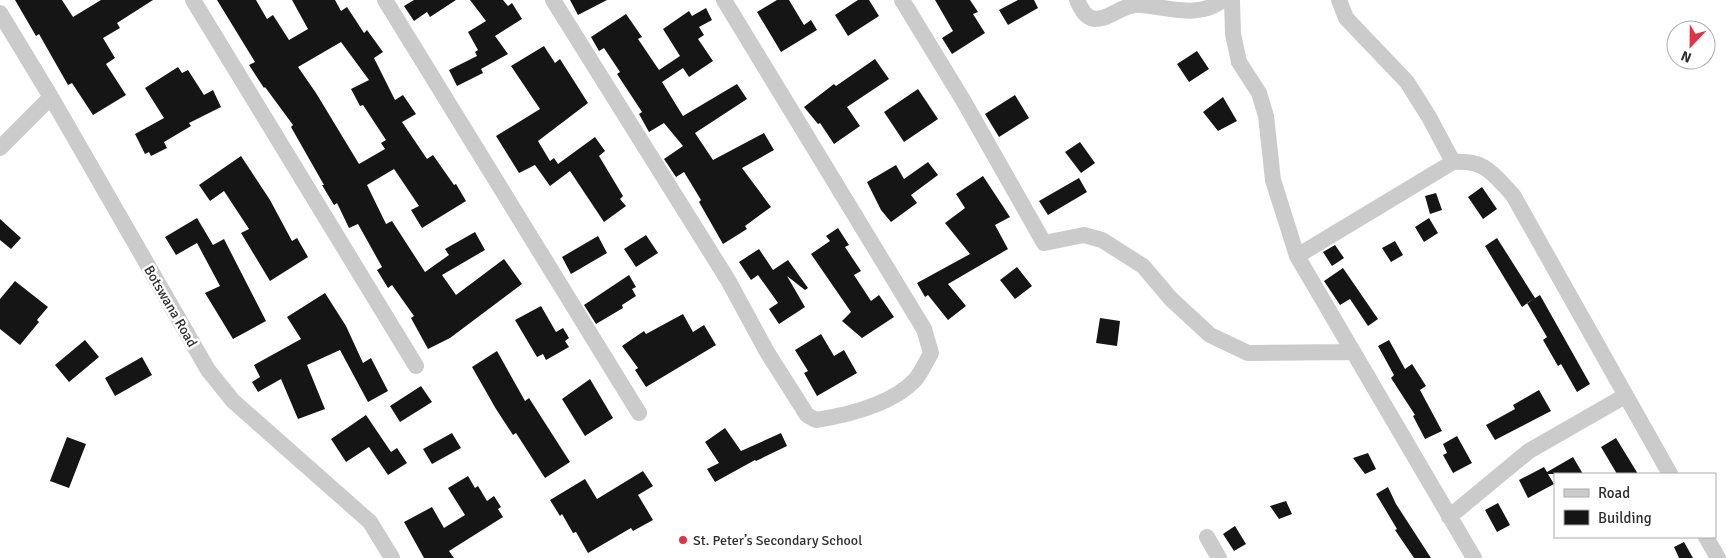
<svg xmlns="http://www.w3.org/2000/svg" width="1736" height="558" font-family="Signika,sans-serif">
  <rect width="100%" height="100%" fill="#fff"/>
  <path fill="#151515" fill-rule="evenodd" d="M15 0H62L73 17 101 0H153L117 23 120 28 103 38 115 58 106 64 126 95 93 115 72 83 68 85 39 34 36 36Z
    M217 0H256L267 19 273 15 289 40 308 29 292 0H335L341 11 347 7 364 33 367 30 383 52 374 58 395 100 403 95 416 114 402 122 427 159 433 155 454 185 456 184 466 201 422 228 411 210 419 206 394 169 367 185 386 224 392 221 425 272 449 255 445 249 475 232 485 250 442 275 456 295 504 259 522 284 450 338 428 349 411 318 414 316 392 285 388 288 377 270 382 267 358 224 349 228 337 203 334 205 322 185H324L291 127 293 125 265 87 264 88 249 65 255 62ZM341 42 369 80 351 89 360 106 363 105 386 140 381 143 385 149 359 164 316 93 298 67Z
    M414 0H456L430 17 427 12 414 21 404 6Z
    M470 0H503L508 6 512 3 522 19 495 36 508 54 481 69 483 73 457 86 449 70 477 56 475 52 478 50 468 32 486 21Z
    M570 0H607L578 15Z
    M777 0H789L804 25 811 20 817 30 781 52 757 12Z
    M858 0H869L879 16 848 36 835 15Z
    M935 0H970L978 12 973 14 985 33 952 54 942 38 953 31Z
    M1018 0H1034L1038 8 1008 25 999 10Z
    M706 8 712 20 699 27 704 35 698 39 713 61 689 77 683 68 662 82 683 116 737 84 747 99 695 133 713 160 764 133 774 150 742 168 771 207 745 226 747 229 723 244 699 202 701 200 684 172 676 177 664 159 683 146 664 123 649 132 639 114 642 112 617 74 620 72 604 48 599 51 591 37 626 14 642 37 638 39 659 70 680 56 663 29 689 11 692 16Z
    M544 46 555 63 560 59 588 103 538 141 550 161 554 158 558 164 595 137 605 151 599 156 623 196 620 199 626 206 604 222 570 171 550 186 535 165 519 173 496 136 540 109 511 66Z
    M1197 51 1209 69 1189 82 1177 64Z
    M875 59 889 79 847 107 860 126 834 144 820 123 818 124 804 107 834 84 836 86Z
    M178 67 182 73 188 70 204 95 213 90 221 107 189 123 191 126 164 142 167 148 151 156 149 152 145 154 135 134 164 118 145 88Z
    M918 89 938 119 904 142 884 112Z
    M1015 95 1029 118 999 137 985 114Z
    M1223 97 1237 121 1218 131 1203 112Z
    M1080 142 1095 163 1081 173 1065 152Z
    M241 156 270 200 292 241 297 238 308 257 270 281 241 233 249 229 224 191 210 201 199 185Z
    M928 162 938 175 911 195 917 203 891 222 881 210 867 182 896 165 904 179Z
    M983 176 1010 217 995 225 1008 249 948 284 966 306 948 320 928 295 925 297 917 283 970 254 945 223 965 208 956 194Z
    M1079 178 1087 192 1048 215 1039 201Z
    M1482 187 1497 209 1483 219 1468 197Z
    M1436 193 1442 210 1430 214 1425 196Z
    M197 218 213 245 224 239 266 321 233 339 205 293 220 286 197 243 176 255 165 237Z
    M1429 218 1438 233 1424 242 1415 227Z
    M0 219 21 238 11 249 0 240Z
    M838 228 849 245 845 247 861 271 854 275 871 301 879 295 894 317 862 338 842 321 851 312 811 254 830 241 826 236Z
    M646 235 658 253 636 267 624 249Z
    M598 236 607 253 571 274 562 257Z
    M1497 238 1535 298 1522 307 1485 246Z
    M1395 241 1403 255 1391 262 1382 248Z
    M1335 245 1344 258 1332 266 1323 252Z
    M759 249 773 270 788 260 808 288 805 290 787 276 805 307 779 324 769 309 778 303 758 275 751 280 739 262Z
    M1017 267 1032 286 1015 299 1000 280Z
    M1343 268 1378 319 1368 326 1350 299 1340 305 1324 281Z
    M629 275 636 287 632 289 636 296 622 305 623 308 596 324 584 305Z
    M15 281 48 307 37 320 39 322 20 345 0 329V299Z
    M325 293 346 326 363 363 371 358 388 391 368 402 340 350 307 365 325 409 298 419 281 379 258 392 252 382 260 377 254 365 301 339 287 317Z
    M1540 295 1590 384 1577 392 1561 364 1558 366 1543 340 1547 337 1527 303Z
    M541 306 556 332 563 328 569 338 565 341 569 347 546 360 543 354 537 357 515 320Z
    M683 314 693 332 704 325 716 345 646 387 635 370 638 368 622 346 644 331 646 334Z
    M1100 318 1120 321 1117 346 1096 343Z
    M821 334 834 356 844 350 857 373 817 396 804 373 808 371 795 350Z
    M85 340 99 357 69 382 55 365Z
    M1389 340 1405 369 1412 364 1426 386 1420 390 1442 431 1425 439 1413 416 1415 415 1391 378 1394 375 1378 346Z
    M497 351 525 401 529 398 570 462 545 478 516 433 513 435 496 409 472 367Z
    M142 357 152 375 115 396 105 378Z
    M590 379 613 418 585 436 562 399Z
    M421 386 432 402 400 422 390 406Z
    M1539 390 1551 411 1495 440 1486 425 1515 409 1513 405Z
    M366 415 391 452 397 448 407 463 388 475 369 447 346 462 331 439Z
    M725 428 741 451 781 433 787 446 756 461 755 460 715 482 707 469 719 463 705 442Z
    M452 433 461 448 432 464 423 449Z
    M1457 436 1472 463 1453 473 1443 455 1447 453 1443 444Z
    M67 437 86 444 69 488 50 481Z
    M1616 438 1638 474H1617L1601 447Z
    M1368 453 1376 469 1365 474 1353 458Z
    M1573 457 1583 474H1548L1554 484 1528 498 1519 480 1544 467 1547 472Z
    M643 471 653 486 638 495 653 520 633 531 631 528 588 553 576 532 573 533 562 514 560 516 550 500 585 479 597 499Z
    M468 476 475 488 478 486 487 501 494 496 501 507 498 509 503 517 449 551 454 558H424L404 522 432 507 444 528 465 515 448 488Z
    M1388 487 1396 504 1431 558H1414L1395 530 1397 529 1376 494Z
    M1286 501 1292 514 1279 519 1270 506Z
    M1498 503 1510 525 1497 532 1485 510Z
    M1235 526 1246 544 1234 551 1223 534Z
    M1684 542 1693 558H1679L1674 547Z"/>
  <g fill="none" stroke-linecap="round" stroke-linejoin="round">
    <path stroke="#cbcbcb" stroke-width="16" d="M193 0 416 366
      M385 0 639 413
      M553 0 728 280 767 352 807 415 816 420C848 415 892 404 915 380 921 373 926 362 931 353L924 329 724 0
      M902 0 963 100 1044 243 1084 235 1102 240 1143 266 1171 299 1210 335 1248 353 1352 352
      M1077 0C1080 6 1083 15 1091 18 1107 23 1121 4 1138 5 1168 6 1196 20 1223 0
      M1232 0 1233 34 1239 62 1259 93 1266 116 1273 180 1297 256 1474 558
      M1339 0 1346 18 1407 82 1429 117 1453 162C1486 160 1492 173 1513 195L1670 474
      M0 13 51 97 208 370 233 401 370 522 392 558
      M0 148 51 97
      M1297 256 1453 162
      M1449 517 1529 451 1625 396
      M1207 537 1219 558
      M1706 537 1718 558"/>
  </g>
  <circle fill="#e13346" stroke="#fff" stroke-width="2" cx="683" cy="540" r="5"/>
  <g text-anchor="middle" stroke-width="5" stroke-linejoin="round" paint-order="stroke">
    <g font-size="14" fill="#2e2e2e" stroke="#fff">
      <text transform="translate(171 306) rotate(60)" y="5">Botswana Road</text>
    </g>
    <g font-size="14" fill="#2e2e2e" stroke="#fff" text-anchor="start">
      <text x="693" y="545">St. Peter’s Secondary School</text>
    </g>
  </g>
  <rect x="1554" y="473" width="162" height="65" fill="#ffffff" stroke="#ababab"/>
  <rect x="1564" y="489" width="25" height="8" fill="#cbcbcb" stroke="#ababab"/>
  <text x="1598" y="498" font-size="15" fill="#2e2e2e">Road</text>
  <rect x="1564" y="510" width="25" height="15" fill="#151515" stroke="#ababab"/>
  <text x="1598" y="523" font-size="15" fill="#2e2e2e">Building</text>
  <g transform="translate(1691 45) rotate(202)"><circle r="24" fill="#ffffff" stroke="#ababab"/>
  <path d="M0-4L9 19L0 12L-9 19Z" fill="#e13346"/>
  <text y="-8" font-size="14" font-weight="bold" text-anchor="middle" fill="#2e2e2e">N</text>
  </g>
</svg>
